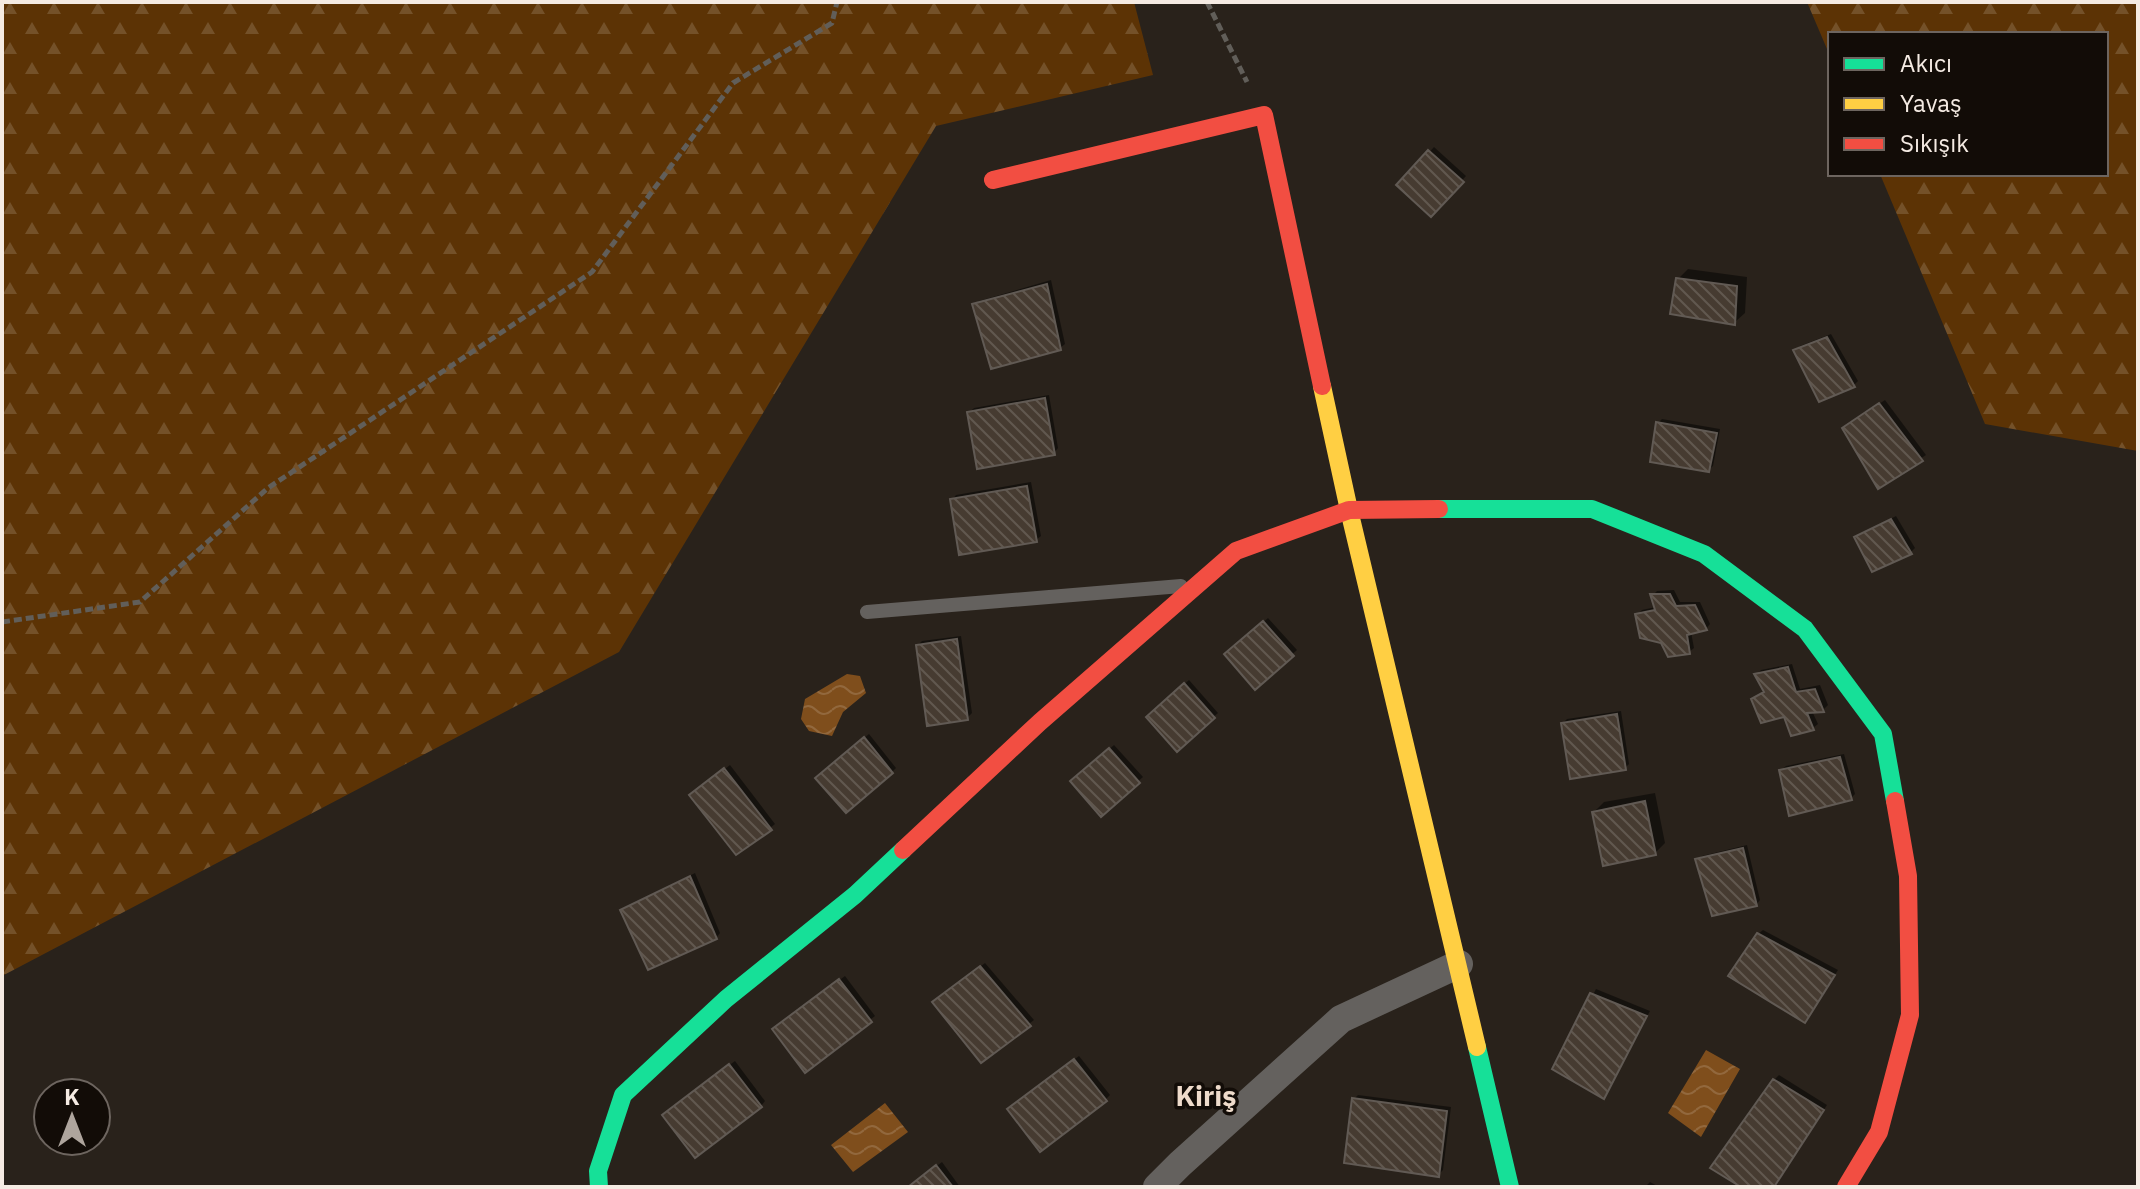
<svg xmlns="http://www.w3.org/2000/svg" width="2140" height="1189" font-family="'IBM Plex Sans',sans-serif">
  <defs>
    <pattern id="forest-firs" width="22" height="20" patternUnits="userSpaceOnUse" patternTransform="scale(2)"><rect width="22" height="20" fill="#5c3305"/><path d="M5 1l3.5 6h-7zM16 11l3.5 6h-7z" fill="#745129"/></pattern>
    <pattern id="water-waves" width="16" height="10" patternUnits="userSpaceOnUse" patternTransform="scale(2)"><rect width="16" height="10" fill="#7f4e1c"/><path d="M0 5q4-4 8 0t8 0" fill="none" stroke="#92683d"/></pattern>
    <pattern id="building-back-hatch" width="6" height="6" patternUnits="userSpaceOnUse" patternTransform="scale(2)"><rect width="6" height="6" fill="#463b31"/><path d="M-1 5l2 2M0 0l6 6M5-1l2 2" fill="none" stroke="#61584f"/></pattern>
  </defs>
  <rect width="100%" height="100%" fill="#29221b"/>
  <path fill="url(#forest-firs)" d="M2 2H1134L1153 75 936 126 619 652 2 976Z
    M1807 2H2138V451L1985 424 1880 174H2106V34H1830V56Z"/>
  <path fill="url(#water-waves)" d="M847 674 860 676 866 693 843 712 832 736 809 731 801 719 805 699Z
    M1706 1050 1740 1069 1701 1137 1668 1113Z
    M885 1103 908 1132 853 1172 831 1145Z"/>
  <path fill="#0007" d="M1434 147 1466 176 1431 214 1399 185Z
    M1688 269 1747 277 1745 313 1735 322 1678 279Z
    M1051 280 1065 344 1060 348 974 305 979 301Z
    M1831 334 1858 381 1854 385 1820 399 1796 350 1800 346Z
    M1049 395 1058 448 1054 453 969 413 974 408Z
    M1885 400 1926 455 1879 486 1849 424Z
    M1662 419 1720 429 1713 466 1708 470 1658 423Z
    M1031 482 1041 536 1036 540 952 500 956 495Z
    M1896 516 1915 548 1911 552 1856 537Z
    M1674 590 1680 602H1700L1710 624 1706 629 1691 632 1694 648 1689 652 1662 641 1637 615 1642 610 1656 607 1653 595 1657 591Z
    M1268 618 1297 650 1256 687 1227 654Z
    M961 636 972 713 967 718 918 645 922 641Z
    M1792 664 1800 689 1820 685 1828 705 1823 710 1812 711 1818 724 1813 728 1753 700 1766 691 1757 674 1761 670Z
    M1189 680 1218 713 1177 749 1148 717Z
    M1621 711 1629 764 1625 768 1563 723 1567 719Z
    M869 734 896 768 892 772 822 773Z
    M1114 745 1143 777 1101 814 1073 781Z
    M1844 754 1855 794 1851 798 1781 770 1786 766Z
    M730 765 775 824 770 828 696 791Z
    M1655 793 1665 843 1655 853 1594 812 1604 802Z
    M1747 845 1760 900 1756 905 1697 860 1702 856Z
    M695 873 720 933 716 938 622 910Z
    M1763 930 1838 970 1805 1021 1758 934Z
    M985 963 1034 1020 981 1061 939 998Z
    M845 976 875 1016 806 1070 779 1025Z
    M1596 989 1650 1011 1604 1097 1554 1069Z
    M1079 1056 1110 1095 1105 1100 1014 1104Z
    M735 1061 765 1101 761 1106 669 1110Z
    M1779 1075 1827 1105 1774 1187H1745L1774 1080Z
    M1358 1095 1451 1107 1443 1170 1438 1175 1354 1099Z
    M942 1162 960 1187H909Z
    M1650 1182 1659 1187H1645Z"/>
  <path fill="url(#building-back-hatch)" stroke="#615a54" stroke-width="2" d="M1428 150 1464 182 1431 217 1396 185Z
    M1676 278 1737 286 1735 325 1670 314Z
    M1047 284 1061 350 991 369 972 304Z
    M1827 337 1855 387 1819 402 1793 350Z
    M1045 398 1055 455 977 469 967 412Z
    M1879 403 1923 461 1878 489 1842 428Z
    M1656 422 1717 433 1709 472 1650 462Z
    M1027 486 1037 542 959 555 950 499Z
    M1891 519 1912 554 1872 572 1854 537Z
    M1650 594H1670L1676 606 1695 605 1707 630 1687 635 1690 654 1668 657 1661 643 1640 638 1635 614 1655 610Z
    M1263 621 1294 656 1255 690 1224 654Z
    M957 639 968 720 927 726 916 645Z
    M1788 667 1796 692 1815 689 1824 712 1807 713 1814 730 1791 736 1784 717 1761 723 1751 699 1764 692 1754 674Z
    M1184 683 1215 718 1177 752 1146 717Z
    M1617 714 1626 770 1570 779 1561 723Z
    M864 737 893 773 846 813 815 778Z
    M1109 748 1140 783 1101 817 1070 781Z
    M1840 757 1852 800 1789 816 1779 770Z
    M724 768 772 830 736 855 689 795Z
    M1645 801 1656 855 1603 866 1592 812Z
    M1743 848 1757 906 1712 916 1695 859Z
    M690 876 717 939 648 970 620 910Z
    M1757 933 1835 975 1805 1023 1728 976Z
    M980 966 1031 1026 981 1063 932 1002Z
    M839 979 872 1022 805 1073 772 1029Z
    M1590 993 1647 1016 1604 1099 1552 1069Z
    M1074 1059 1107 1101 1040 1152 1007 1109Z
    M729 1064 762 1107 695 1158 662 1115Z
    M1773 1079 1824 1110 1774 1187H1741L1710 1168Z
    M1352 1098 1447 1111 1439 1177 1344 1163Z
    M936 1165 953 1187H908Z"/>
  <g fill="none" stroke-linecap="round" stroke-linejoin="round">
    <path stroke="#615e59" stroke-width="5" stroke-dasharray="8 4" stroke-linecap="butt" d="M1207 2 1247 82
      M2 622 140 602 268 488 592 272 733 83 832 23 837 2"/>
    <path stroke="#64615e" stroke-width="14" d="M867 612 1181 586"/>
    <path stroke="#64615e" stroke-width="28" d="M1157 1187 1180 1164 1341 1019 1459 964"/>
    <path stroke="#16e098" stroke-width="18" d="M1439 509H1592L1704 554 1805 629 1883 734 1895 801
      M1477 1047 1510 1187
      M599 1187 598 1171 623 1095 726 999 855 895 903 850"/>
    <path stroke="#ffcf43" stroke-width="18" d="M1322 386 1349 510 1477 1047"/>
    <path stroke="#f24e42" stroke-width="18" d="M993 180 1264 115 1322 386
      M903 850 1040 722 1236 551 1349 510 1439 509
      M1846 1187 1879 1132 1910 1015 1908 876 1895 801"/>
  </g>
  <g text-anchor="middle" stroke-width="7" stroke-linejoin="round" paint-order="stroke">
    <g font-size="28" font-weight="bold" fill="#eedbcb" stroke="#120c07">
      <text x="1206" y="1106">Kiriş</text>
    </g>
  </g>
  <rect width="2140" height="1189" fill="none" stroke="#f5ebe3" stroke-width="8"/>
  <rect x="1828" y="32" width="280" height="144" fill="#120c07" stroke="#6d655f" stroke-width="2"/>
  <rect x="1844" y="58" width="40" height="12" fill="#16e098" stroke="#6d655f" stroke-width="2"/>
  <text x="1900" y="72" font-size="24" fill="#f5ebe3">Akıcı</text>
  <rect x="1844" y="98" width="40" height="12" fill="#ffcf43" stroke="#6d655f" stroke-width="2"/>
  <text x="1900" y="112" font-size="24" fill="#f5ebe3">Yavaş</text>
  <rect x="1844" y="138" width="40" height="12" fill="#f24e42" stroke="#6d655f" stroke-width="2"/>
  <text x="1900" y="152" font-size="24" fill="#f5ebe3">Sıkışık</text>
  <g transform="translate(72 1117)"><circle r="38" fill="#120c07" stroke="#6d655f" stroke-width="2"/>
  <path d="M0-6L14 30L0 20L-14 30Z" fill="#aea59d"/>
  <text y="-12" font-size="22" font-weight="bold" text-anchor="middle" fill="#f5ebe3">K</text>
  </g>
</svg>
